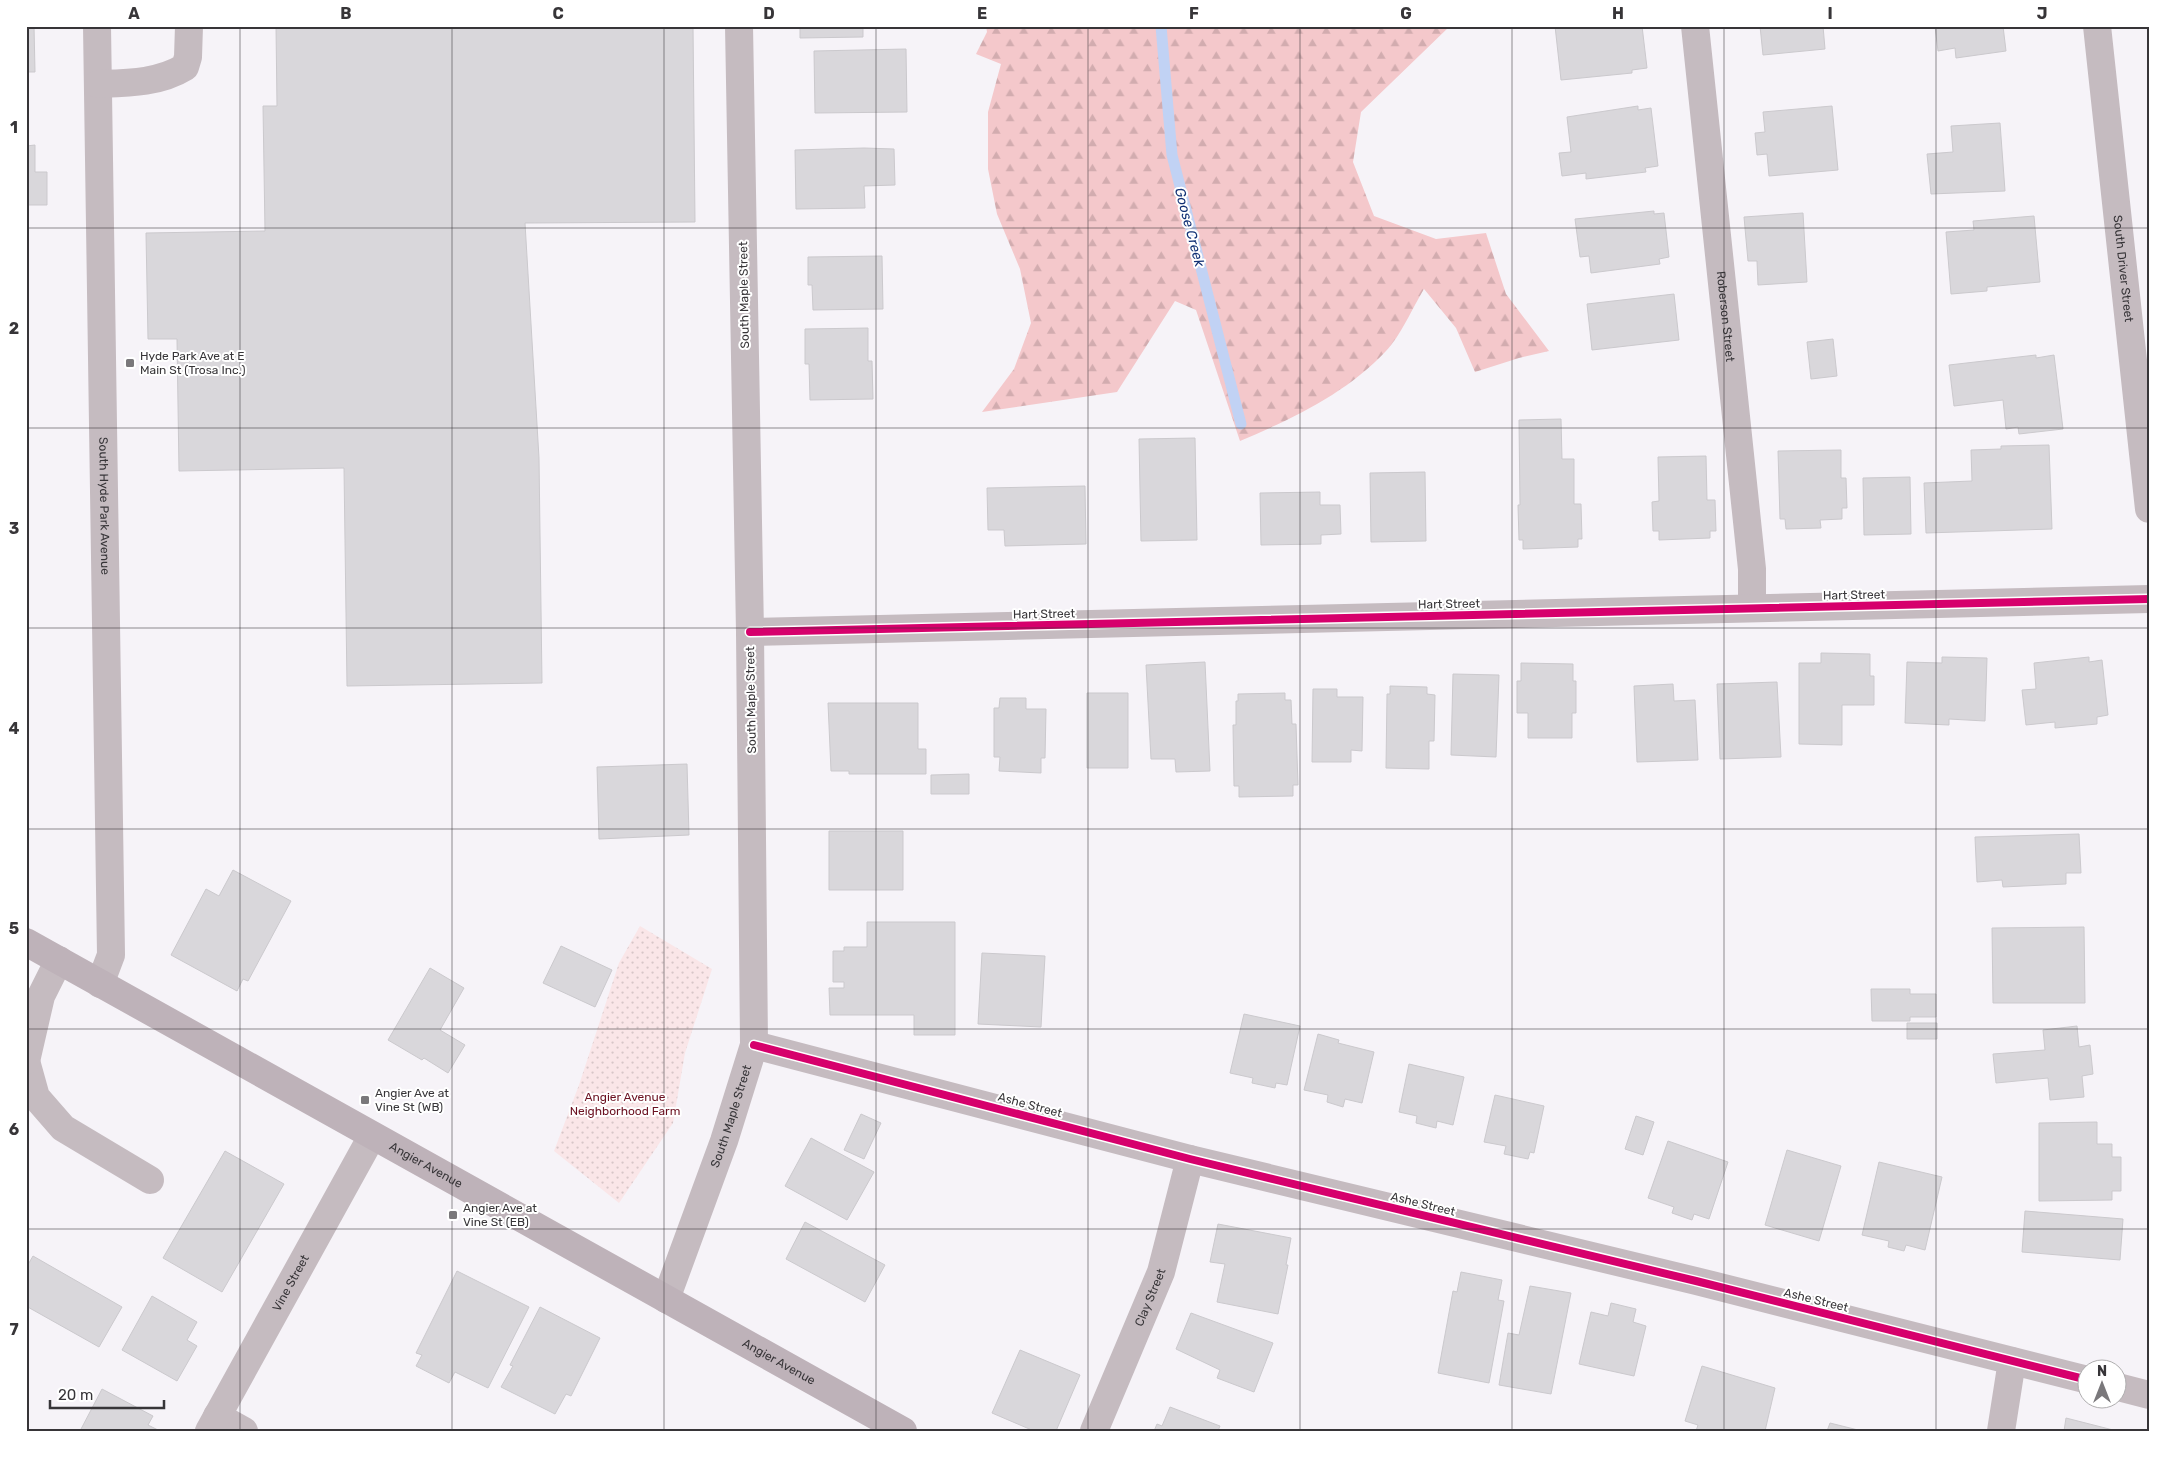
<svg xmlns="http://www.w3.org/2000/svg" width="2175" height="1457" font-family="Rubik,sans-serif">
  <defs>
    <pattern id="green-dots" width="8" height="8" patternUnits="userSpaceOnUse" patternTransform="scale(1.25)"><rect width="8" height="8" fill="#fae6e8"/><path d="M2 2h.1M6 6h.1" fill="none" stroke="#d7c6c8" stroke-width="1.8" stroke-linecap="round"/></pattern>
    <pattern id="forest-firs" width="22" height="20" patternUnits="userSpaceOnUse" patternTransform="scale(1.25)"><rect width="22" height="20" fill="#f4c8cb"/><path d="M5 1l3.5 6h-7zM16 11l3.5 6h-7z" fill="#d2acaf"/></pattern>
  </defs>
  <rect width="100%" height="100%" fill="#f6f3f8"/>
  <path fill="url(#green-dots)" d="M640 926 712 969 685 1053 673 1123 619 1203 554 1151 579 1085 619 963Z"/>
  <path fill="url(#forest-firs)" d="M986 26H1450L1361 112 1353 162 1374 216 1436 239 1486 233 1506 294 1549 351 1519 358 1475 372 1456 328 1424 289C1413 307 1400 337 1386 351 1347 393 1292 419 1240 441L1196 310 1175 301 1117 392 982 412 1014 369 1031 323 1020 269 997 214 988 169V112L1001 64 976 54 987 32Z"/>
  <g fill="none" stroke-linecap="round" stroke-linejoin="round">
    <path stroke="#c1d2f4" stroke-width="11" d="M1161 26 1172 155 1241 424"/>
  </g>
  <path fill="#d9d7db" stroke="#cbc9cd" d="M26 26H34L35 72H26Z
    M276 26H693L695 222 525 223 539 458 542 683 347 686 344 468 179 471 177 339H148L146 233 265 231 263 106H277Z
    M800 26H863V37L800 38Z
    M1555 26H1642L1647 68 1632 70V73L1561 80Z
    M1760 26H1823L1825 49 1763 55Z
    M1935 26H2003L2006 51 1956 58 1955 48 1938 51Z
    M906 49 907 112 815 113 814 51Z
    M1638 106V110L1651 108 1658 166 1645 168 1646 172 1586 179V173L1562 176 1559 153 1571 152 1567 117Z
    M1832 106 1838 170 1769 176 1767 154 1757 155 1755 133 1765 132 1763 112Z
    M2000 123 2005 191 1931 194 1927 154 1953 152 1951 126Z
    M35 145V172H47V205H27L26 208V146Z
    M864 148 894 149 895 185 864 186 865 208 796 209 795 150Z
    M1654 211V214L1664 213 1669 257 1659 259 1660 264 1591 273 1589 256 1580 257 1575 219Z
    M1803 213 1807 282 1758 285 1757 261H1748L1744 217Z
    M2034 216 2040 282 1987 287V291L1951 294 1946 232 1974 230 1973 221Z
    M882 256 883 309 813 310 812 285H808V257Z
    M1674 294 1679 340 1592 350 1587 304Z
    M868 328V361H872L873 399 810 400 809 364H805V329Z
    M1833 339 1837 376 1811 379 1807 342Z
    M2036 355V358L2054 355 2063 429 2019 434 2018 427 2006 429 2003 400 1954 406 1949 365Z
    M1561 419 1562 459H1574V504H1581L1582 539H1578V547L1523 549V540H1519L1518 505H1520L1519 420Z
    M1195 438 1197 540 1141 541 1139 439Z
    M2049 445 2052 529 1926 533 1924 483 1972 481 1971 450 2001 449V446Z
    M1841 450V478H1846L1847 508H1842V519L1820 520 1821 528 1786 529 1785 519H1780L1778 451Z
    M1706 456 1707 500H1715L1716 531H1710V538L1659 540V531H1653L1652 502 1659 501 1658 457Z
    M1425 472 1426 541 1371 542 1370 473Z
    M1910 477 1911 534 1864 535 1863 478Z
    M1085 486 1086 544 1005 546 1004 530H988L987 488Z
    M1320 492V505H1340L1341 534 1321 535V544L1261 545 1260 493Z
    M1821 653 1870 654V676H1874V705H1842V745L1799 744V663H1821Z
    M1942 657 1987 658 1985 721 1949 719V725L1905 723 1907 662 1942 663Z
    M2089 657V662L2102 660 2108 715 2097 717V724L2055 728V722L2026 725 2022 690 2036 689 2034 663Z
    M1205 662 1210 771 1176 772 1175 759H1151L1146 665Z
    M1521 663 1573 664V681H1576V713H1572V738H1528V713H1517V681H1521Z
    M1453 674 1499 675 1496 757 1451 755Z
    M1777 682 1781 757 1720 759 1717 684Z
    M1673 684 1674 701 1695 700 1698 760 1637 762 1634 686Z
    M1390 686 1427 687V694L1435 695 1434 741H1429V769L1386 768 1387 694H1390Z
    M1313 689H1337V697H1363L1362 751 1351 750V762H1312Z
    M1087 693H1128V768H1087Z
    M1285 693V700H1291L1292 724H1296L1298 785H1293V796L1239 797V786H1234L1233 725H1236V701H1238V694Z
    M1000 698H1026V709H1046L1045 758H1041V773L999 771 1000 757H994V708H999Z
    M828 703H918V749H926V774H849V771H831Z
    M687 764 689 835 599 839 597 767Z
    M969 774V794H931V775Z
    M829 831H903V890H829Z
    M2079 834 2081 873H2066V884L2003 887 2002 880 1977 882 1975 837Z
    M233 870 291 901 248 981 243 979 237 991 171 955 206 889 219 896Z
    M867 922H955V1035H914V1015H830L829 988H844V982H833V951H844V947H867Z
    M2084 927 2085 1003H1993L1992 928Z
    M561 946 612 970 595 1007 543 983Z
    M982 953 1045 956 1041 1027 978 1024Z
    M430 968 464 988 440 1030 465 1045 448 1073 424 1058 422 1060 388 1040Z
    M1871 989H1910V994H1936V1017H1910V1021H1872Z
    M1244 1014 1300 1026 1287 1085 1276 1083 1275 1088 1252 1083 1253 1078 1230 1073Z
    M1907 1023H1937V1039H1907Z
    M2077 1026 2079 1047 2090 1045 2093 1074 2082 1076 2084 1097 2050 1100 2048 1078 1996 1083 1993 1054 2045 1050 2043 1030Z
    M1318 1034 1339 1040 1338 1043 1374 1052 1362 1103 1345 1099 1343 1107 1327 1102 1328 1095 1304 1090Z
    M1409 1064 1464 1077 1453 1125 1437 1121 1436 1128 1416 1123 1417 1116 1399 1112Z
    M1495 1095 1544 1106 1534 1153 1530 1152 1528 1159 1504 1154 1506 1146 1484 1142Z
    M861 1114 881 1123 864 1159 844 1150Z
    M1636 1116 1654 1122 1643 1155 1625 1149Z
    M2097 1122V1144H2112V1157H2121V1191H2112V1200L2039 1201V1123Z
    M811 1138 874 1172 847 1220 785 1186Z
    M1668 1141 1728 1162 1709 1219 1694 1214 1692 1220 1672 1213 1674 1207 1648 1198Z
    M1787 1150 1841 1166 1819 1241 1765 1225Z
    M225 1151 284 1184 222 1292 163 1258Z
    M1879 1162 1942 1177 1925 1250 1906 1245 1904 1251 1888 1247 1889 1241 1862 1235Z
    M2025 1211 2123 1219 2120 1260 2022 1252Z
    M805 1222 885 1265 865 1302 786 1259Z
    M1218 1224 1291 1238 1286 1265H1288L1278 1314 1217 1302 1225 1264 1210 1262Z
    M33 1256 122 1307 99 1347 26 1306V1268Z
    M457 1271 529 1307 488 1388 455 1372 449 1383 416 1366 422 1355 416 1353Z
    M1461 1272 1502 1280 1498 1300 1504 1301 1489 1383 1438 1373 1453 1291 1457 1292Z
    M1530 1286 1571 1293 1551 1394 1499 1385 1508 1333 1519 1335Z
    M152 1296 197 1322 187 1340 197 1346 177 1381 122 1350Z
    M1611 1303 1636 1309 1633 1322 1646 1326 1634 1376 1579 1364 1591 1312 1608 1316Z
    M540 1307 600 1338 571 1396 566 1394 555 1414 501 1387 513 1366 510 1365Z
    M1191 1313 1273 1343 1254 1392 1217 1378 1220 1370 1176 1349Z
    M1020 1350 1080 1375 1056 1431H1034L992 1413Z
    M1702 1366 1775 1388 1765 1431H1696L1698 1425 1685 1421Z
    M102 1389 153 1416 148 1425 160 1431H80Z
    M1170 1407 1220 1426 1218 1431H1154L1157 1424 1162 1426Z
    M2066 1418 2117 1431H2064Z
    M1830 1423 1862 1431H1827Z"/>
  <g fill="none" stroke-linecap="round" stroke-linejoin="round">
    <g stroke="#c5bbc0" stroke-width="28">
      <path id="s1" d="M97 26 111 955 100 984"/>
      <path id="s2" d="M1695 26 1752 569V608"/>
      <path id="s3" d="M2097 26 2149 509"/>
      <path d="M98 84C128 83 159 83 185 67L188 57 189 26"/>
      <path d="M750 632 2149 599"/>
      <path d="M754 1045 1190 1159 1696 1281 2088 1380"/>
      <path d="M26 1061 36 1097 63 1128 150 1180"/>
      <path d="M26 1061 41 996 59 960"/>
      <path id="s4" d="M666 1299 724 1141 754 1045 750 632 739 26"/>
      <path d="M2118 1387 2149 1395"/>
      <path d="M217 1416 244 1431"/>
      <path id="s5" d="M209 1431 372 1136"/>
      <path id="s6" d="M1094 1431 1161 1272 1190 1159"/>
      <path d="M2001 1431 2012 1361"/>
    </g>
    <path stroke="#beb2b9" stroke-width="28" id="s7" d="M26 942 903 1431"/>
    <defs>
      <path id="cycleway" d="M750 632 2149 599
        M754 1045 1190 1159 1696 1281 2088 1380"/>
    </defs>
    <use href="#cycleway" stroke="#fff" stroke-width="11"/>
    <use href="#cycleway" stroke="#d6006c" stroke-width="8"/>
  </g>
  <path fill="none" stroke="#373538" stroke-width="1" stroke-opacity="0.55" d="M240 26V1431M452 26V1431M664 26V1431M876 26V1431M1088 26V1431M1300 26V1431M1512 26V1431M1724 26V1431M1936 26V1431M26 228H2149M26 428H2149M26 628H2149M26 829H2149M26 1029H2149M26 1229H2149"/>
  <g fill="#7a787b" stroke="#fff" stroke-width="2">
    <rect x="125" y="358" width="10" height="10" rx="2.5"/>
    <rect x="360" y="1095" width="10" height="10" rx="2.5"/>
    <rect x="448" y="1210" width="10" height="10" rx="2.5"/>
  </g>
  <g text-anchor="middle" stroke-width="4" stroke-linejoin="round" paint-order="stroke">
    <g font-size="12" fill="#373538" stroke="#fff">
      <text dy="4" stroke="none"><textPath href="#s3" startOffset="244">South Driver Street</textPath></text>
      <text transform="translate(744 295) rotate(-91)" y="4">South Maple Street</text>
      <text dy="4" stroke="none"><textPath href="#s2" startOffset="292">Roberson Street</textPath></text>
      <text dy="4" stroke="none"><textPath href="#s1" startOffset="480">South Hyde Park Avenue</textPath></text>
      <text transform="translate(1854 595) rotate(-1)" y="4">Hart Street</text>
      <text transform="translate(1449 604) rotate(-1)" y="4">Hart Street</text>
      <text transform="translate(1044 614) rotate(-1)" y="4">Hart Street</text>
      <text transform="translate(751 700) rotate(-91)" y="4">South Maple Street</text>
      <text transform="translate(1030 1105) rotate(15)" y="4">Ashe Street</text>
      <text dy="4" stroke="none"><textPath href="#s4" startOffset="194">South Maple Street</textPath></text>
      <text dy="4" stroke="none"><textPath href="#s7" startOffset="458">Angier Avenue</textPath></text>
      <text transform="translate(1423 1204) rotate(14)" y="4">Ashe Street</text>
      <text dy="4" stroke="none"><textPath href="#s5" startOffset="169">Vine Street</textPath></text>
      <text dy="4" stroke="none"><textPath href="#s6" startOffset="145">Clay Street</textPath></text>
      <text transform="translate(1816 1300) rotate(14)" y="4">Ashe Street</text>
      <text dy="4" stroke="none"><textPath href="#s7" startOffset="862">Angier Avenue</textPath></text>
    </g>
    <g font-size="12" fill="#373538" stroke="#fff" text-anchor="start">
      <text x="140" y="360">Hyde Park Ave at E<tspan x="140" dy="14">Main St (Trosa Inc.)</tspan></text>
      <text x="375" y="1097">Angier Ave at<tspan x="375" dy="14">Vine St (WB)</tspan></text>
      <text x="463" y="1212">Angier Ave at<tspan x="463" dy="14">Vine St (EB)</tspan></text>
    </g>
    <g font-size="12" fill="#6b1121" stroke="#fff">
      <text x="625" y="1101">Angier Avenue<tspan x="625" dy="14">Neighborhood Farm</tspan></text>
    </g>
    <g font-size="14" font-style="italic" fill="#113175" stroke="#fff">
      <text transform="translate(1190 227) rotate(75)" y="5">Goose Creek</text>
    </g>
  </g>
  <rect width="2175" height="1457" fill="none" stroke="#ffffff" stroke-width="55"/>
  <g transform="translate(2102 1384)"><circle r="24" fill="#ffffff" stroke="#afaeaf"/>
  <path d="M0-4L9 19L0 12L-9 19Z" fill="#7a787b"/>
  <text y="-8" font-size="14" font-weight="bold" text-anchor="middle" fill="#373538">N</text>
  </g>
  <path d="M50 1400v8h114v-8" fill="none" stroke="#373538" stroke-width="2.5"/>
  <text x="58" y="1400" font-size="15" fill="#373538" stroke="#ffffff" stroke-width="4" paint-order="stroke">20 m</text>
  <rect x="28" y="28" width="2120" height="1402" fill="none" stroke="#373538" stroke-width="2"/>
  <g font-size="16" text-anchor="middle" font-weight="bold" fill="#373538">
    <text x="134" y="19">A</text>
    <text x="346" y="19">B</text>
    <text x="558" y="19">C</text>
    <text x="769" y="19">D</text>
    <text x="982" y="19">E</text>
    <text x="1194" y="19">F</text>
    <text x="1406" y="19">G</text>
    <text x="1618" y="19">H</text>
    <text x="1830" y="19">I</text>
    <text x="2042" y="19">J</text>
    <text x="14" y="133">1</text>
    <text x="14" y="334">2</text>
    <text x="14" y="534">3</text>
    <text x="14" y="734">4</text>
    <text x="14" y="934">5</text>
    <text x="14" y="1135">6</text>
    <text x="14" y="1335">7</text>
  </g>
</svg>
